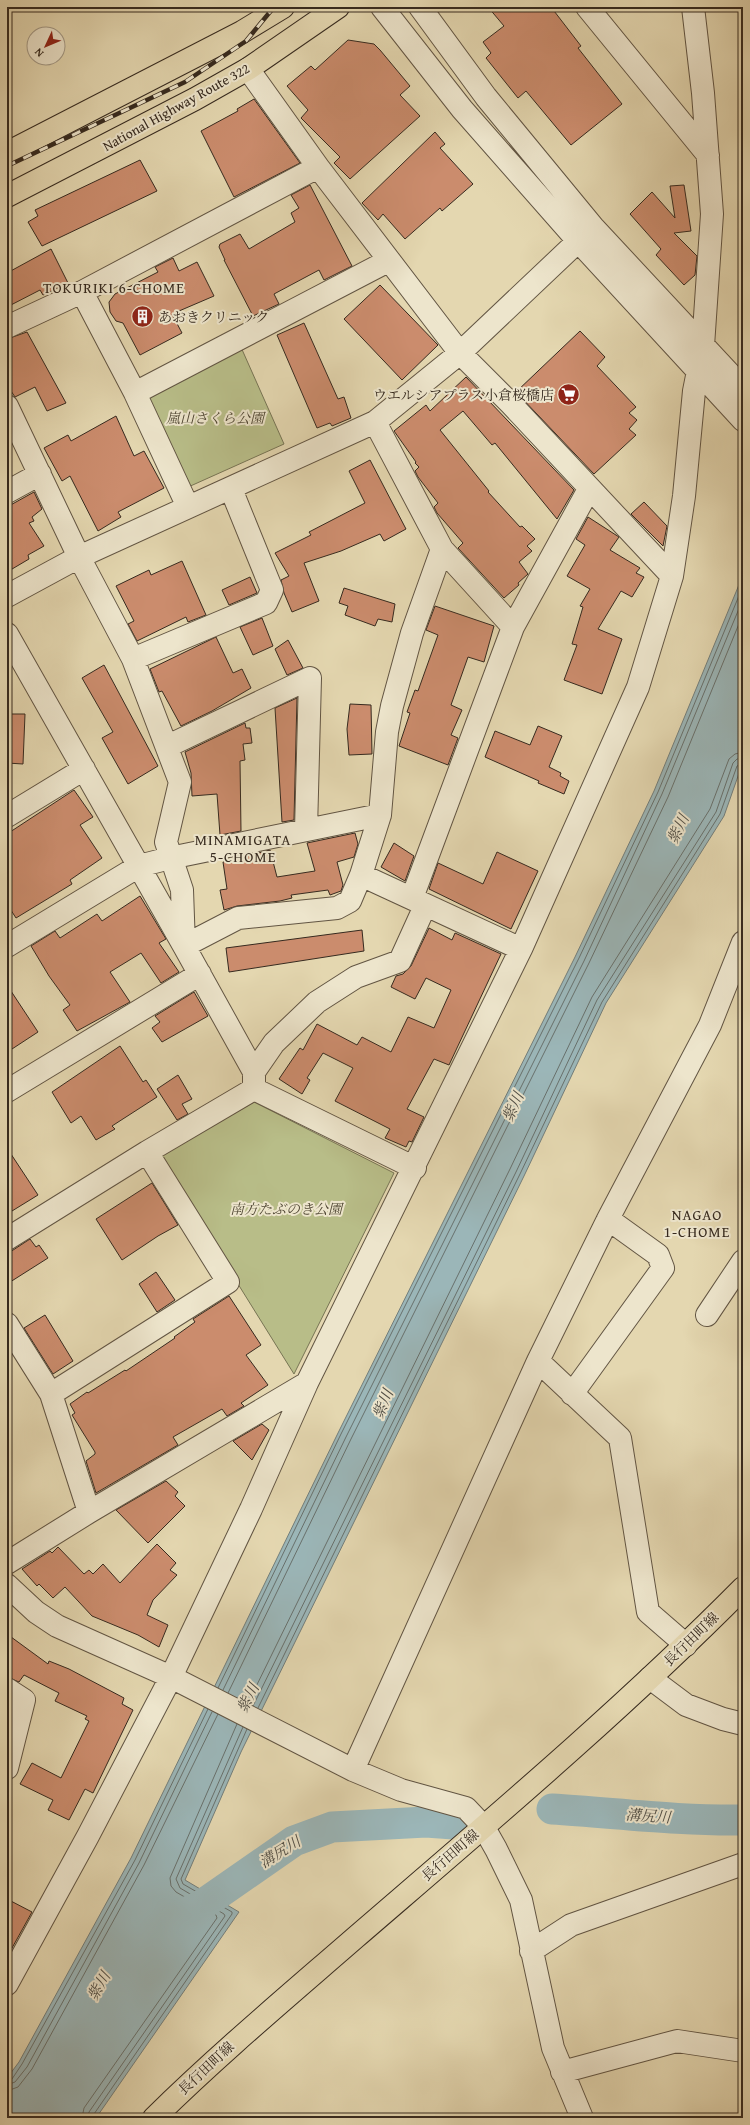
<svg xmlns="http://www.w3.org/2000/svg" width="750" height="2125" font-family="'Gentium Book Plus','Noto Serif JP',serif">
  <rect width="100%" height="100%" fill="#e4d7b0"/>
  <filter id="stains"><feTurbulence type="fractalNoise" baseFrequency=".005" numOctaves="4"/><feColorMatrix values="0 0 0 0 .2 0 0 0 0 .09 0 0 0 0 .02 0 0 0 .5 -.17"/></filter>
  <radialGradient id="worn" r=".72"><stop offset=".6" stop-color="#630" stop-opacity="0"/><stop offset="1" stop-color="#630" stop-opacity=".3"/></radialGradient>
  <path fill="#b8bd88" stroke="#777454" d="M240 345 284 444 186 488 143 397Z
    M254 1102 394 1173 294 1374 159 1157Z"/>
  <path fill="#9bb6b8" stroke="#737e7b" d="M743 575V762L724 816 606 1003 524 1176 241 1752 185 1880 239 1912 96 2118H7V2078L19 2062 131 1858 338 1433 575 957 654 791Z"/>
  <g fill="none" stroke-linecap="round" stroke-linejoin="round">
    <path stroke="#68706c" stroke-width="1" d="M218 1688 341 1434 579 958 658 792 743 586
      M223 1690 346 1437 584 961 662 794 743 599
      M228 1693 351 1439 589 963 668 797 743 614
      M248 1703 510 1169 592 997 710 809 729 759 735 754 743 752
      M253 1706 516 1172 597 1000 716 812 733 763 737 759 743 758
      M258 1708 520 1174 602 1002 720 814 737 766 743 763
      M7 2080 12 2079 22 2064 135 1860 208 1709
      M7 2085 15 2082 27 2067 139 1863 212 1712
      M7 2091 18 2087 32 2069 144 1865 218 1714
      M82 2118 84 2108 217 1918 216 1915 176 1892 171 1886 170 1878 237 1724
      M88 2118 89 2112 225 1916 224 1914 180 1888 176 1879 243 1727
      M93 2118 94 2114 232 1914V1912L183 1884 181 1879 247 1729"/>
    <path stroke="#9bb6b8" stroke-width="31" d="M552 1809C616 1813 680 1821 743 1820
      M176 1917 202 1905 294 1841 332 1827 426 1822 454 1824"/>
  </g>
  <path fill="#cb8c6d" stroke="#362a1f" d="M488 7H551L581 46 578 48 622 104 571 145 526 91 518 98 486 58 491 53 483 42 504 26Z
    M348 40 374 44 380 50 410 86 400 95 420 116 350 179 334 163 340 157 301 118 308 110 287 86 311 66 315 70Z
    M254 99 300 163 234 197 201 131 238 111 237 109Z
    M435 132 445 144 440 148 473 184 442 211 440 208 405 239 383 214 378 220 362 203Z
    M140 160 157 191 42 246 28 222 38 216 35 210Z
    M310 185 352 266 324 280 319 270 274 294 279 304 253 316 224 260H225L219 247 220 244 240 234 249 249 295 222 291 213 299 208 291 195Z
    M684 185 691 231 674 233 697 256 695 275 684 285 656 255 661 249 630 214 652 192 675 218 670 186Z
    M51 249 68 283 43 295 40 290 7 307V273Z
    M173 258 179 271 197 262 214 296 172 314 182 333 140 355 123 323 116 321 110 312 109 302 115 294 158 272 155 267Z
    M380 285 438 345 402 380 344 319Z
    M304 323 338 399 344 397 351 418 332 426 330 423 317 428 277 335Z
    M580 331 605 357 597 366 636 407 629 413 637 420 629 429 636 435 594 474 516 392Z
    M27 332 66 403 47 411 35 387 15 397 7 385V339Z
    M466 377 574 490 557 519 495 443 492 445 463 411 440 430 489 491 488 492 520 527 522 526 535 539 527 546 532 551 519 562 528 574 518 583 519 585 504 598 458 548 463 543 437 513 434 507 438 503 418 477 415 471 419 467 415 463 416 462 394 431 426 405 430 411Z
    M116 416 134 456 144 451 164 488 118 512 121 517 98 531 70 476 62 481 44 448 68 435 71 441Z
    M370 460 406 529 384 541 380 534 341 551 304 563 319 601 292 612 284 593 281 580 289 576 275 553 311 535 309 532 365 503 349 471Z
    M34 492 42 509 32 517 34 521 29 523 44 546 28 555 29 559 7 572V507Z
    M644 502 667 526 663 546 631 514Z
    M588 517 619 537 610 550 640 568 636 573 644 577 632 597 621 591 598 629 622 639 602 694 564 680 577 645 572 644 583 607 580 606 590 589 567 576 585 545 576 539Z
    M182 561 206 615 188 622 186 617 137 641 128 624 134 621 116 586 149 570 151 575Z
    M250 577 257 593 229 605 222 590Z
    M344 588 395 604 392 622 378 619 375 626 345 615 348 606 339 603Z
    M435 606 494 626 484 662 468 657 451 705 462 710 451 735 458 738 448 765 399 746 410 713 407 712 415 690 418 691 438 635 426 630Z
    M262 618 273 646 253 655 240 627Z
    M216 637 233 673 242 669 251 688 212 711 181 726 162 691 159 692 150 669Z
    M288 640 303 668 287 675 275 649Z
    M104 665 158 766 128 784 102 738 113 732 82 678Z
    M297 698 294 820 282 822 275 708Z
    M350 704 371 705 372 754 349 755 347 729Z
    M7 714H25L23 764 7 763Z
    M245 723 246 728H250L252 743 243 744 245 760 240 761 241 831 220 835 217 794 192 796 191 773 185 752Z
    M538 726 562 736 549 767 561 773 560 776 569 781 564 794 538 783 539 781 485 757 495 731 530 745Z
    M74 790 93 817 80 825 102 858 70 880 72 884 16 918 7 904V834Z
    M355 833 358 844 354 857 337 862 343 885 341 891 330 895 328 890 291 895 292 898 280 901 237 906 224 910 220 890 227 889 223 862 270 850 277 877 315 871 307 843Z
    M394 843 414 856 405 881 381 867Z
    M497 852 538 871 511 929 429 889 438 863 483 884Z
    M140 896 166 939 159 943 179 972 161 983 141 953 110 972 130 1002 77 1031 63 1010 70 1005 49 976 31 946 55 931 60 938 97 914 102 921Z
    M429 928 452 940 455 933 501 954 449 1065 434 1059 407 1109 424 1117 412 1142 409 1141 406 1147 385 1138 390 1129 335 1101 353 1068 323 1053 307 1078 310 1080 302 1094 279 1079 300 1048 303 1050 317 1024 357 1045 362 1037 391 1052 408 1017 434 1028 451 990 426 978 415 999 391 987 396 976 403 974 411 966Z
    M362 930 364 951 229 972 226 948Z
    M7 985 38 1032 12 1049 7 1042Z
    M194 992 208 1016 162 1042 152 1028 160 1022 155 1016Z
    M120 1046 143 1082 146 1080 157 1097 112 1126 115 1129 96 1140 81 1116 71 1123 52 1092Z
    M178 1075 192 1099 182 1104 188 1114 177 1120 157 1089Z
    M7 1148 38 1195 12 1211 7 1203Z
    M152 1183 178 1225 158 1236 122 1260 96 1219Z
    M30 1239 36 1247 39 1245 48 1258 7 1284V1254Z
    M156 1272 175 1300 157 1312 139 1284Z
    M229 1296 261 1345 246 1355 268 1385 241 1403 244 1406 227 1416 222 1409 173 1437 178 1445 96 1493 86 1461 95 1454V1452L72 1415 75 1413 70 1404 87 1392 88 1393 125 1370 126 1371 175 1338 174 1337 195 1322 193 1319Z
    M45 1315 73 1361 53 1374 24 1328Z
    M262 1424 269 1430 252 1460 233 1441Z
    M166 1481 178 1492 175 1496 185 1506 148 1543 116 1510Z
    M157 1544 176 1563 170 1570 177 1575 153 1600 147 1615 168 1625 159 1647 138 1635 92 1616 65 1587 53 1598 39 1584 37 1586 22 1569 50 1551 52 1553 58 1547 84 1574 89 1570 93 1574 103 1564 120 1583Z
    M7 1634 48 1664 49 1661 69 1669 124 1698 122 1704 133 1710 93 1793 85 1789 69 1820 48 1810 53 1800 20 1784 32 1763 61 1778 89 1721 85 1719 87 1716 55 1701 59 1693 24 1675 19 1682 7 1677Z
    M7 1899 32 1912 7 1957Z"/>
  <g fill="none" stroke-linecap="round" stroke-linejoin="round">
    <defs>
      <path id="minor" d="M382 7 462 109 579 242 743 420
        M420 7 486 97 593 227 743 388
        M587 7 708 155
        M318 167 460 353 511 404 672 576
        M82 292 135 393 188 507
        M7 327 82 292 318 167 248 69
        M135 393 388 261
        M7 406 79 557 133 659 180 782 166 842 182 890 184 946 238 918 337 908 350 901 361 875 380 815 387 732 392 706 412 633 442 549 375 422
        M7 492 40 474
        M442 549 513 627
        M7 596 79 557 375 422 460 353 593 227
        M7 634 184 946 254 1072V1089L147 1152 7 1239
        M133 659 266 603 272 590 231 489
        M168 746 310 678 306 830
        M7 816 84 769
        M361 875 521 949
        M412 898 513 627 589 489
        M7 946 139 866 170 858 380 815
        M254 1072 274 1043 317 1002 356 977 400 961 425 906
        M254 1089 415 1168
        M7 1091 200 974
        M707 1315 743 1261
        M7 1324 51 1394
        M538 1361 620 1438 648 1612 686 1645
        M572 1394 663 1268 658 1255 608 1219
        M89 1512 51 1394 228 1282 147 1152
        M7 1563 89 1512 307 1383
        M7 1585 36 1612 57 1626 171 1677 353 1770 401 1790 466 1808 483 1826 496 1849 521 1900 553 2048 582 2118
        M650 1678 686 1705 723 1719 743 1724
        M7 1689 24 1700 7 1768
        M353 1770 538 1361 608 1219 710 1025 743 942
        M531 1951 571 1925 743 1864
        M7 1984 88 1836 171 1677 251 1509 307 1383 521 949 638 687 672 576 684 496 694 391 703 346 712 214 703 93 693 7
        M562 2072 677 2041 743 2051"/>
      <path id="major" d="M154 2118C218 2055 287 1997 356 1937 487 1824 621 1711 743 1588"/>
      <path id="highway" d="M7 153 242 32 283 7
        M7 196 195 99 248 69 338 7"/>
    </defs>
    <use href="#minor" stroke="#625543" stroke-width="24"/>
    <use href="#major" stroke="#362a1f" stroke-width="24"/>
    <use href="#highway" stroke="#362a1f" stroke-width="24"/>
    <use href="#minor" stroke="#ede5cc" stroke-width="22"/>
    <use href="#major" stroke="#e4d7b0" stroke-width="22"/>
    <use href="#highway" stroke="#e4d7b0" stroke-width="22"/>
    <defs>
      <path id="rail" d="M7 166 185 82 246 41 274 7"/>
    </defs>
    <use href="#rail" stroke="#362a1f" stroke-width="4.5"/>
    <use href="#rail" stroke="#ede5cc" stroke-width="3" stroke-dasharray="9" stroke-linecap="butt"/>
  </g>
  <defs>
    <symbol id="building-disc" viewBox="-11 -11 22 22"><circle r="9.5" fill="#8f2418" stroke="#ede5cc"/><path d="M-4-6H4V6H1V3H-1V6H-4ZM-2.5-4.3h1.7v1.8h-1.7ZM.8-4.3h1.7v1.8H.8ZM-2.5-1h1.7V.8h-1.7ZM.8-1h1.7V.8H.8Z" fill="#fff"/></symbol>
    <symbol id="supermarket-disc" viewBox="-11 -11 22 22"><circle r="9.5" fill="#8f2418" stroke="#ede5cc"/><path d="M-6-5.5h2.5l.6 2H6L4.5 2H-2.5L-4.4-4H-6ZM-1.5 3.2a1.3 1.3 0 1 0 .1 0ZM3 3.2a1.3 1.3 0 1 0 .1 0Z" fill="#fff"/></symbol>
  </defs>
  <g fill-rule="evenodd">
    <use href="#building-disc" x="130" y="304" width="25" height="25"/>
    <use href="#supermarket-disc" x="556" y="382" width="25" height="25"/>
  </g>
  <g text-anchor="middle" stroke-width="4" stroke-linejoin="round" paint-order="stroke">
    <g font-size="14" fill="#362a1f" stroke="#ede5cc">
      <text transform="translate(176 107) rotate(-29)" y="5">National Highway Route 322</text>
      <text transform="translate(691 1639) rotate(-44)" y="5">長行田町線</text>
      <text transform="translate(450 1855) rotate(-41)" y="5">長行田町線</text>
      <text transform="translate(206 2068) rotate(-43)" y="5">長行田町線</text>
    </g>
    <g font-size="14" fill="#362a1f" stroke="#ede5cc" text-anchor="start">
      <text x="158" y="322">あおきクリニック</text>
      <text x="554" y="400" text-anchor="end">ウエルシアプラス小倉桜橋店</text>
    </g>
    <g font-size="14" font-style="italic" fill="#504734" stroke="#ede5cc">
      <text x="215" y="423">嵐山さくら公園</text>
      <text x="286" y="1214">南方たぶのき公園</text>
    </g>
    <g font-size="15" letter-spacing="1" fill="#362a1f" stroke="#ede5cc">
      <text x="114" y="293">TOKURIKI 6-CHOME</text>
      <text x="243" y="845">MINAMIGATA<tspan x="243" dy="17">5-CHOME</tspan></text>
      <text x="697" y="1220">NAGAO<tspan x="697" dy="17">1-CHOME</tspan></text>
    </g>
    <g font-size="15" font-style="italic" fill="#4f4d45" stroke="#ede5cc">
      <text transform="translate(678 829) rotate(-64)" y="5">紫川</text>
      <text transform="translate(513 1107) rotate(-65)" y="5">紫川</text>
      <text transform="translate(383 1404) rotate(-67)" y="5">紫川</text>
      <text transform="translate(248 1698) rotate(-63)" y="5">紫川</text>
      <text transform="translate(648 1816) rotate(4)" y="5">溝尻川</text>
      <text transform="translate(280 1852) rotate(-32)" y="5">溝尻川</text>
      <text transform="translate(99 1986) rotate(-60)" y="5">紫川</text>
    </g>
  </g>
  <rect width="750" height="2125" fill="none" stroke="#e4d7b0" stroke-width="24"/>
  <rect x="8" y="8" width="734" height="2109" fill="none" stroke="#362a1f" stroke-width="2"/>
  <rect x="12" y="12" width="726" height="2101" fill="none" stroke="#362a1f"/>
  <g transform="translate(46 46) rotate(226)"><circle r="19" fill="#ede5cc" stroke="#a49a87"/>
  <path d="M0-3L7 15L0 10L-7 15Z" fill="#8f2418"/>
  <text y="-6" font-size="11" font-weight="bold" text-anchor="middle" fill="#362a1f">N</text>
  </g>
  <rect width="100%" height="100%" filter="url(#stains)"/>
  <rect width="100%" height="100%" fill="url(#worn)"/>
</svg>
